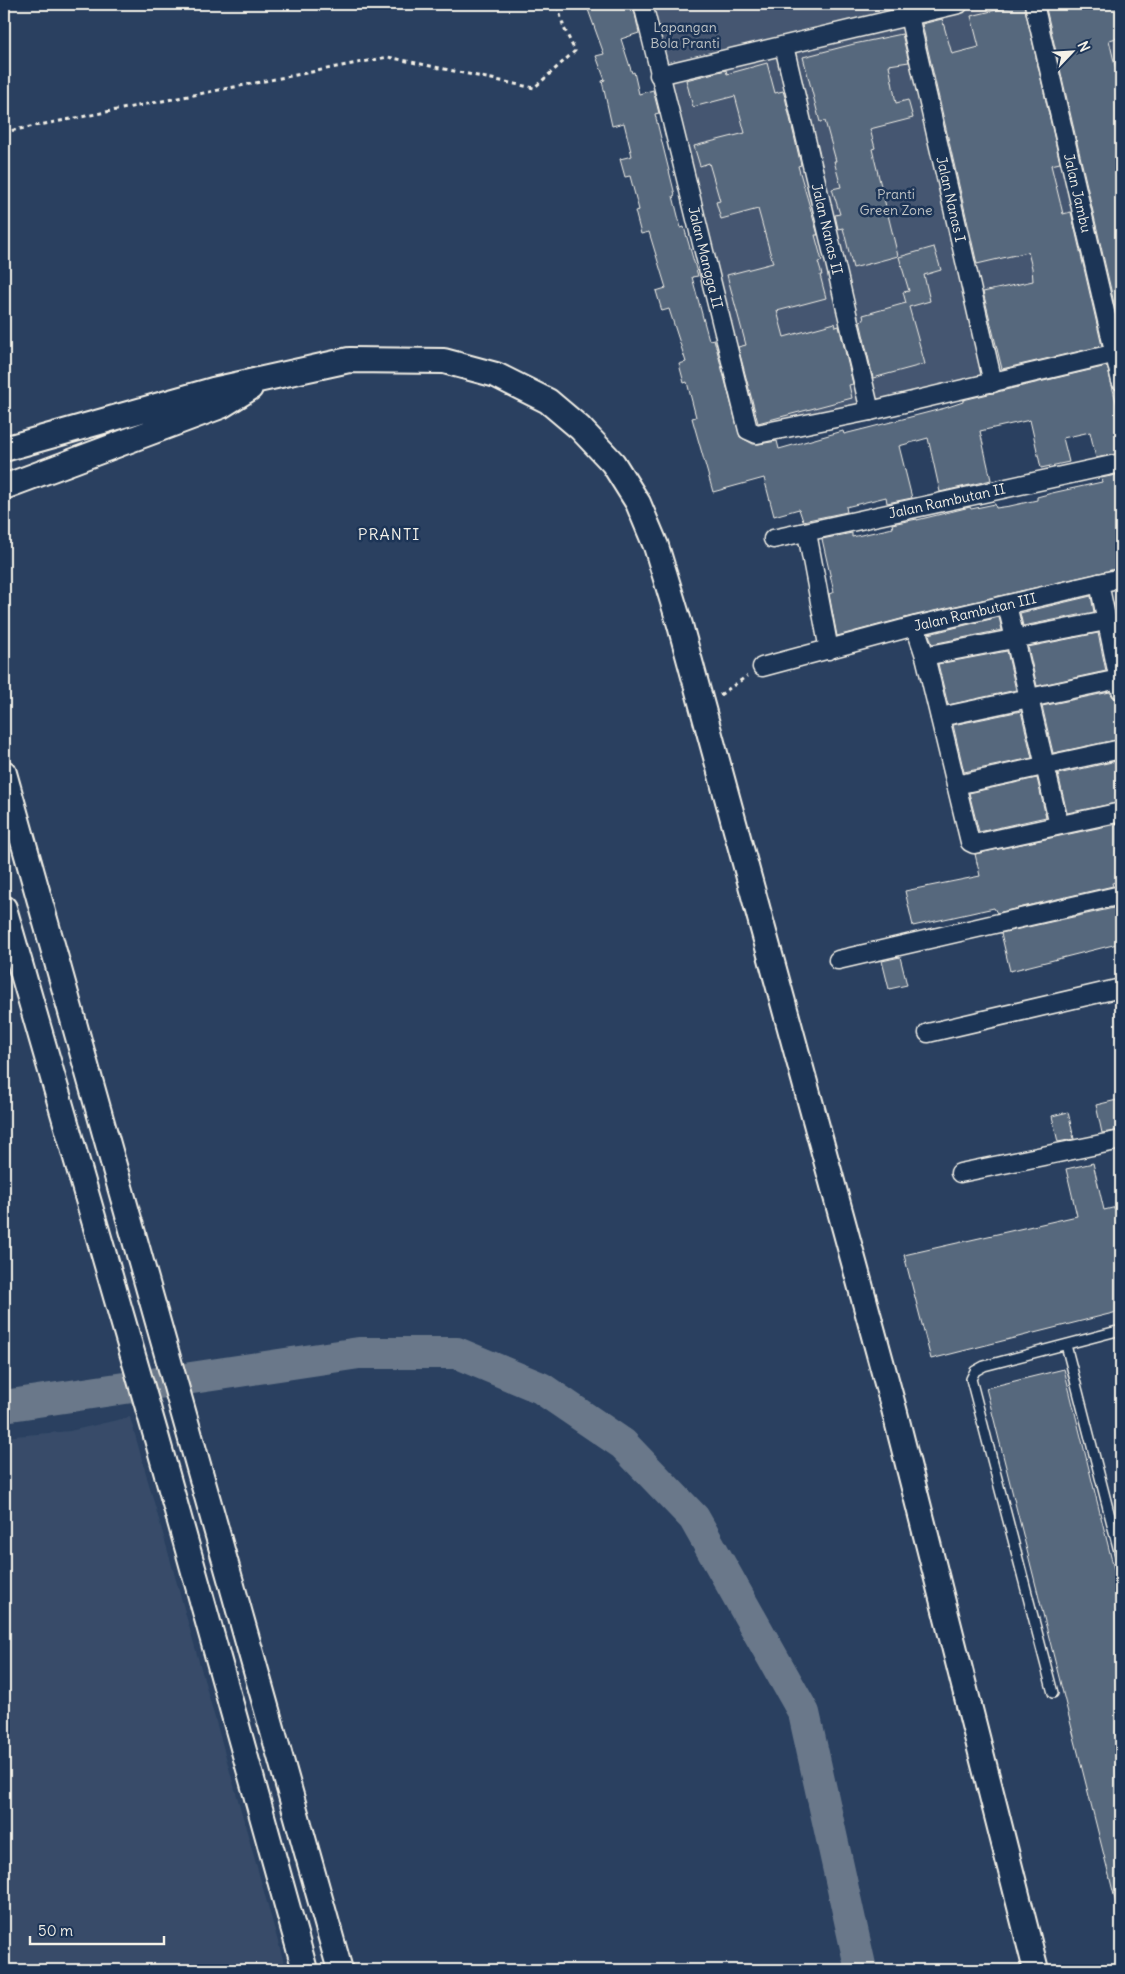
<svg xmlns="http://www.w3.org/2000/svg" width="1125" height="1974" font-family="Delius,sans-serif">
  <rect width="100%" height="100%" fill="#2a4060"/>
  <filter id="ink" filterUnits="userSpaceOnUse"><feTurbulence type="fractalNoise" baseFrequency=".02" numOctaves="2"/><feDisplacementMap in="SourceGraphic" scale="10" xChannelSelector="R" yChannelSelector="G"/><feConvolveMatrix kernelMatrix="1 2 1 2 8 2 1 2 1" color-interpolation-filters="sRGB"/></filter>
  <g filter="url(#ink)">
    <path fill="#374c69" d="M130 1417 286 1970H4V1437L70 1431Z"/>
    <path fill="#445771" stroke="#9ca4ac" d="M644 4H1121V351L758 433Z"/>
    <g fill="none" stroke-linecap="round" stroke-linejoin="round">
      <path stroke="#6a788a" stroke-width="32" d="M4 1406 359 1353H457L541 1388 623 1444 694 1518 804 1713 861 1970"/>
    </g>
    <path fill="#56677d" stroke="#f4f1e8" d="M586 4H633L639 33 621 39 632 73 634 72 639 94 653 90 659 113 655 114 675 195 673 196 681 228 684 227 698 276 692 277 709 340 714 339 740 437 753 444H759L777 441 779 449 843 431 844 434 868 428 945 408 963 402V400L1107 366 1121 421V453L1096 458 1090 432 1063 438 1069 462 1041 468 1030 420 980 431 991 480 983 482 940 492 928 438 899 446 912 498 887 503 886 497 846 507 847 512 803 521 799 509 774 516 764 478 713 492 692 418 696 417 687 382 684 383 679 364 686 362 669 309 662 311 656 291 666 288 649 232 641 234 635 211 639 210 630 176 625 177 620 159 632 156 624 123 612 126 602 81 605 80 596 56 604 54Z
      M1021 4H1024L1060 163 1051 165 1063 214 1071 212 1102 346 1002 369 983 292 1033 281 1032 268 1028 252 977 264 922 24 942 19 952 54 979 47 971 16Z
      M1045 4H1121V37L1109 40 1121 91V315L1117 316Z
      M902 34 909 62 889 65 896 103 908 100 913 118 870 129 875 148 872 149 898 256 853 268 843 228 838 229 835 215 840 214 832 189 841 187 834 161H836L825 121 820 122 803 57 854 44Z
      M767 63 775 93 783 91 785 97 801 165 798 166 818 235H815L822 261 818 262 822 275H820L826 298 777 311 784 337 835 323 836 327 839 326 853 384 849 385 852 398 758 423 738 347 746 345 727 275 773 263 758 209 721 219 716 202 720 201 709 163 700 166 694 146 745 133 735 96 693 107 686 80 726 70 727 74Z
      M934 247 941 270 924 275 930 301 909 307 925 364 873 378 860 321 864 320 863 315 906 303 903 292 909 291 899 257Z
      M1121 474V568L912 616 837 636 829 594 834 592 822 539 852 533V537L893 528 892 524 917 519V520L970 507 971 509 995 504 996 508 1010 506 1037 500V497L1052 493 1102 482 1101 478Z
      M1091 596 1094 612 1023 626 1020 613Z
      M1121 602V638L1114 604Z
      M999 617 1002 630 932 644 929 634Z
      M1098 633 1106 671 1037 686 1028 647Z
      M1007 651 1016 690 948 705 938 664Z
      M1110 692 1113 697 1121 700V739L1053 753 1042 706Z
      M1021 711 1032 758 964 772 953 725Z
      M1121 760V802L1067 813 1058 774Z
      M1037 778 1046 817 979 832 969 793Z
      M1121 823V881L1112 883 1113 886 997 913 994 908 913 926 905 891 980 876 975 854Z
      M1118 907 1121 921V943L1010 971 1001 933Z
      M900 957 907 985 889 989 882 961Z
      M1121 1099V1130L1102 1133 1096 1105Z
      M1068 1112 1074 1139 1058 1142 1052 1116Z
      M1093 1163 1104 1210 1121 1206V1311L931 1359 904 1255 1077 1216 1066 1169Z
      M1064 1369 1121 1597V1903H1116L986 1388Z"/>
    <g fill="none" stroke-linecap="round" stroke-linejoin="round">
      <defs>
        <path id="lane" d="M1066 1345 1121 1559
          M1053 1693 971 1379 975 1371 984 1366 1121 1330"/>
        <g id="street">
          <path id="s1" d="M643 4 748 430 757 434 870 411 1121 352"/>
          <path id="s2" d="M1034 4 1121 381"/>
          <path id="s3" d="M909 16 993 383"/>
          <path id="s4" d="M784 46 870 411"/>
          <path d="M659 75 959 4"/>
          <path d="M807 533 829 650"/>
          <path id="s5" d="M773 539 1121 463"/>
          <path d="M1099 583 1121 690"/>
          <path d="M1007 605 1059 825"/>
          <path d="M915 626 925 656 970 842 974 844 1121 812"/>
          <path d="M925 656 1106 621"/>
          <path id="s6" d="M762 667 915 626 1121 578"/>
          <path d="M940 717 1119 679"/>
          <path d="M956 785 1121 749"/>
          <path d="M838 960 1121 895"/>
          <path d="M928 1033 1121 988"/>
          <path d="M960 1173 1121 1140"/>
        </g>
        <path id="secondary" d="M4 449 213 390 349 360 444 361 496 375 548 401 580 428 613 463 638 503 656 546 680 625 894 1409 1036 1970
          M4 487 221 406 250 388
          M4 773C116 1172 227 1571 340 1970
          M4 908 157 1439 305 1970"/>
      </defs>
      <use href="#lane" stroke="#f4f1e8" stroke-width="12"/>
      <use href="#street" stroke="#f4f1e8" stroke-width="21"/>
      <use href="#secondary" stroke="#f4f1e8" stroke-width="28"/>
      <path stroke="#f4f1e8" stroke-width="3" stroke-dasharray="4 4" stroke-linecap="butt" d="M4 132 388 57 534 88 575 51 564 28 557 4
        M720 695 747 676"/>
      <use href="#lane" stroke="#1d3557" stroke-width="9"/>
      <use href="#street" stroke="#1d3557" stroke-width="18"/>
      <use href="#secondary" stroke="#1d3557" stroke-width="24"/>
    </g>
  </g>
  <g text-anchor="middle" stroke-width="5" stroke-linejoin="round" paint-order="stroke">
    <g font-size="14" fill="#bfc3c4" stroke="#1d3557">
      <text x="685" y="32">Lapangan<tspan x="685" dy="16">Bola Pranti</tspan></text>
      <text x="896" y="199">Pranti<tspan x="896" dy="16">Green Zone</tspan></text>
    </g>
    <g font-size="14" fill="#f4f1e8" stroke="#1d3557">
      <text dy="5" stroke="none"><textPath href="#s2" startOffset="194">Jalan Jambu</textPath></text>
      <text dy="5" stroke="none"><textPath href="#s3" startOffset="188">Jalan Nanas I</textPath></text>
      <text dy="5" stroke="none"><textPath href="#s4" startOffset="188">Jalan Nanas II</textPath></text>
      <text dy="5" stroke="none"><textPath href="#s1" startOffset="261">Jalan Mangga II</textPath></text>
      <text dy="5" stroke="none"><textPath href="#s5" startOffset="178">Jalan Rambutan II</textPath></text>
      <text dy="5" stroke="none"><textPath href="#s6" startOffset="220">Jalan Rambutan III</textPath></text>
    </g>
    <g font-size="16" letter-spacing="1" fill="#f4f1e8" stroke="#1d3557">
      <text x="389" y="540">PRANTI</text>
    </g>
  </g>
  <rect width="1125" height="1974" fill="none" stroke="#1d3557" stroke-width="20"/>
  <rect x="10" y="10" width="1105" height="1954" fill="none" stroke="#f4f1e8" stroke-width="2" filter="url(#ink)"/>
  <g transform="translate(1072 52) rotate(65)" stroke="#1d3557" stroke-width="4" paint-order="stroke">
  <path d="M0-4L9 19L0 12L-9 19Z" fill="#f4f1e8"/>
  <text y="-8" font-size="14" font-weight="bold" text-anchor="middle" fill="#f4f1e8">N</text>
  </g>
  <path d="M30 1936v8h134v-8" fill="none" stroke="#f4f1e8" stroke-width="2.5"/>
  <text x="38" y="1936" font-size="15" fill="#f4f1e8" stroke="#1d3557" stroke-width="4" paint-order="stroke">50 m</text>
</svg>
